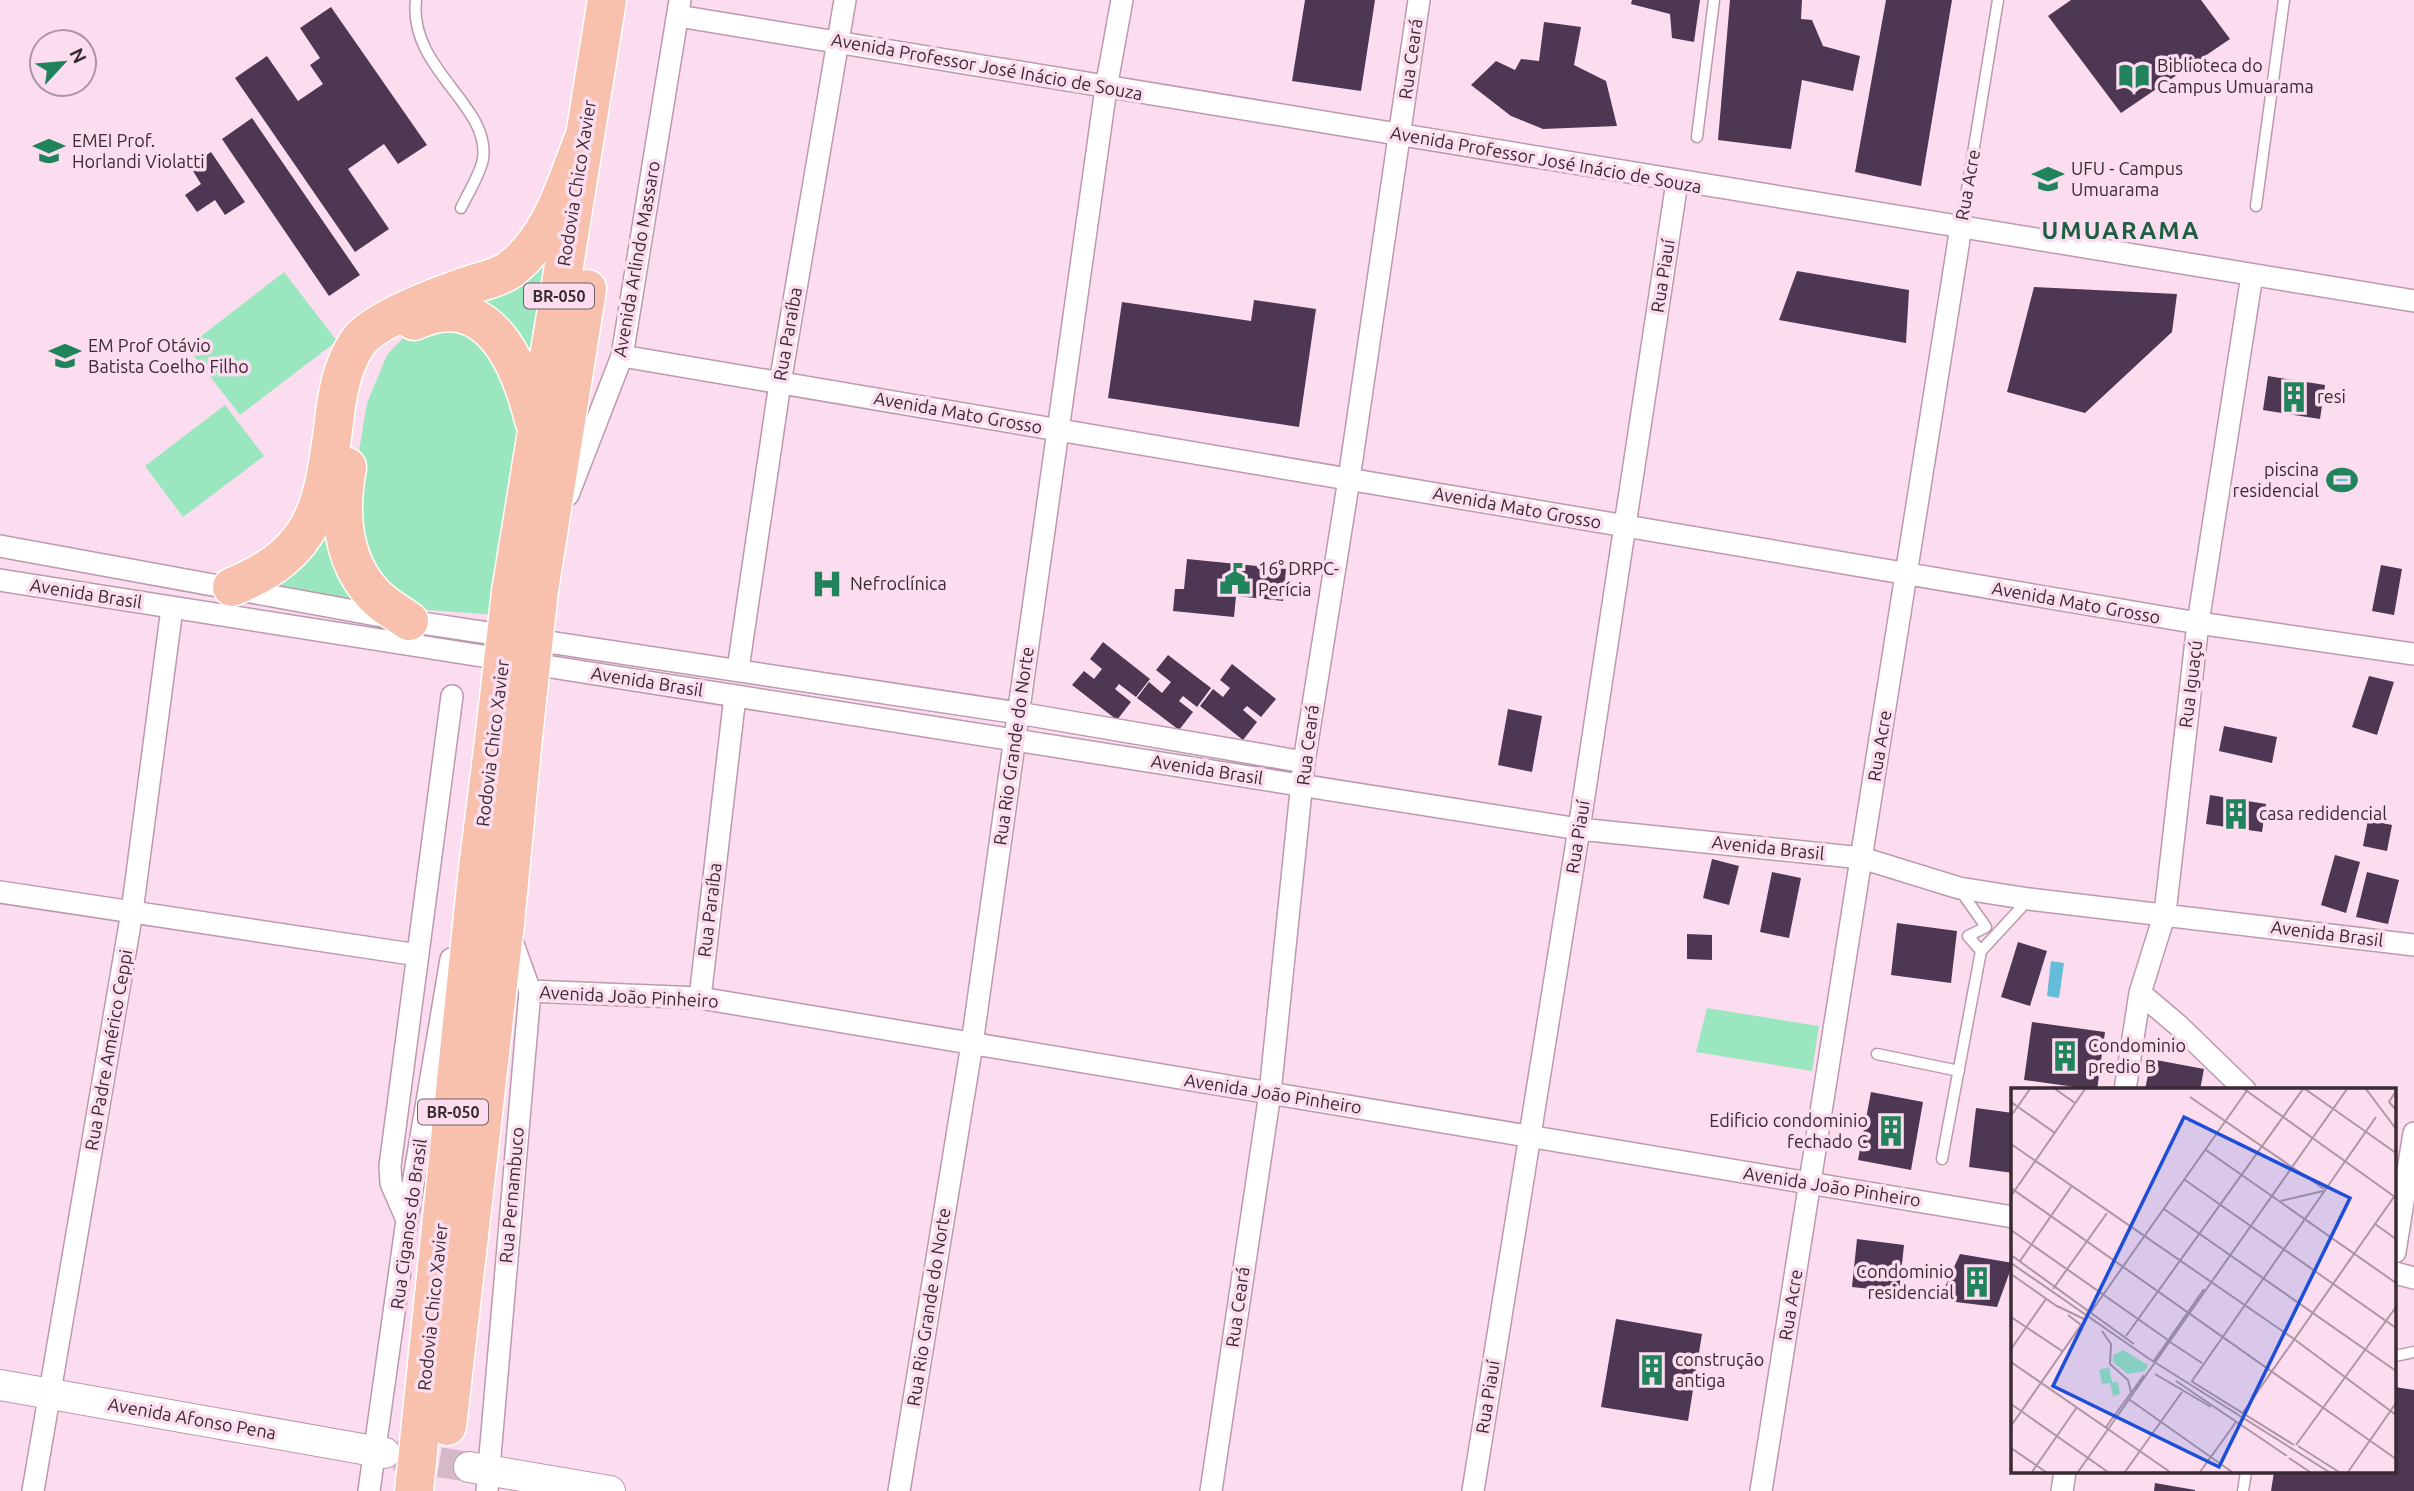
<svg xmlns="http://www.w3.org/2000/svg" width="2414" height="1491" font-family="Ubuntu,sans-serif">
  <rect width="100%" height="100%" fill="#fcddef"/>
  <path fill="#99e6bf" d="M554 250 528 367C516 344 498 315 472 306 436 293 381 333 364 361 347 388 326 498 332 528 338 554 353 583 371 604L255 584C330 547 328 492 339 419 342 399 345 375 356 358 386 308 450 303 499 282 519 274 537 263 554 250Z
    M284 272 337 341 240 415 187 347Z
    M442 325 471 334 502 356 520 414 496 615 416 609 375 584 351 500 367 403 387 355 402 339Z
    M225 405 264 456 183 517 145 466Z
    M1707 1008 1819 1026 1812 1071 1696 1052Z"/>
  <path fill="#65bcd9" d="M2333 467 2356 471 2351 494 2329 489Z
    M2051 961 2064 963 2059 998 2047 996Z"/>
  <path fill="#4e3752" d="M1305 0H1375L1361 91 1292 81Z
    M1632 0H1700L1694 42 1672 38 1670 14 1631 4Z
    M1730 0H1802L1801 19 1812 20 1823 46 1860 56 1853 91 1802 80 1791 149 1718 140Z
    M1886 0H1952L1921 186 1855 172Z
    M2071 0H2201L2230 39 2121 113 2048 16Z
    M331 7 427 145 398 164 384 144 348 169 389 229 355 252 235 78 267 56 298 101 323 84 310 65 320 58 300 28Z
    M1544 22 1581 27 1574 65 1606 81 1617 126 1543 129 1511 116 1471 85 1496 61 1515 70 1521 59 1539 61Z
    M252 118 360 275 329 296 222 139Z
    M211 152 245 202 225 215 215 200 197 212 185 195 201 184 190 166Z
    M1797 271 1909 290 1906 343 1779 320Z
    M2034 287 2177 294 2172 332 2085 413 2007 392Z
    M1254 300 1316 309 1299 427 1108 398 1122 302 1251 321Z
    M2268 376 2325 385 2320 419 2263 410Z
    M1187 559 1286 569 1283 601 1236 596 1234 617 1173 611 1175 589H1184Z
    M2381 565 2402 569 2394 615 2372 611Z
    M1103 642 1150 679 1136 697 1119 684 1115 689 1131 702 1117 720 1072 685 1084 671 1094 679 1102 669 1090 659Z
    M1168 655 1211 688 1197 707 1183 696 1179 701 1193 712 1179 730 1137 698 1149 682 1162 693 1171 682 1156 670Z
    M1232 664 1276 699 1261 717 1247 706 1243 710 1257 722 1243 740 1200 706 1213 689 1223 697 1230 688 1220 680Z
    M2369 676 2394 682 2377 735 2352 727Z
    M1508 709 1542 716 1532 772 1498 765Z
    M2224 726 2277 737 2272 763 2219 751Z
    M2210 795 2266 804 2262 832 2206 824Z
    M2368 820 2392 825 2387 851 2363 846Z
    M2335 855 2360 862 2346 913 2321 905Z
    M1712 859 1739 866 1729 905 1703 898Z
    M1772 872 1801 878 1789 938 1760 932Z
    M2367 872 2399 880 2388 924 2356 917Z
    M1897 923 1957 931 1951 983 1891 975Z
    M1687 934 1712 935V960L1687 959Z
    M2018 942 2047 951 2030 1006 2001 997Z
    M2032 1022 2105 1032 2097 1090 2024 1080Z
    M2151 1059 2204 1069 2200 1090H2145Z
    M1871 1092 1923 1102 1911 1170 1858 1160Z
    M1976 1108 2013 1113V1173L1969 1167Z
    M1857 1239 1904 1245 1899 1292 1852 1287Z
    M1960 1254 2013 1263 1997 1307 1939 1300Z
    M1616 1319 1702 1334 1688 1421 1601 1407Z
    M2395 1387 2414 1390V1491H2271L2274 1472H2395Z
    M2155 1483 2195 1490V1491H2154Z"/>
  <g fill="none" stroke-linecap="round" stroke-linejoin="round">
    <path stroke="#d5b9c9" stroke-width="30" stroke-dasharray="30 15" stroke-linecap="butt" d="M395 1455 469 1467"/>
    <defs>
      <path id="lane" d="M416 0C408 69 491 105 483 159 480 175 468 193 461 208
        M1697 137 1714 0
        M2256 206 2284 0
        M1961 227 1998 0
        M1960 890 1986 927 1968 936 1981 951
        M1877 1054 1959 1071
        M1942 1159 1981 951 2029 899
        M2395 1356 2414 1352
        M2243 1491 2246 1472"/>
      <path id="street" d="M678 16 2414 301
        M622 356 2198 623 2414 654
        M568 495 622 356 680 0
        M0 546 409 621 1018 713 1304 762
        M0 580 1579 829 1862 858 1959 888 2029 899 2414 945
        M738 669 780 383 845 0
        M0 892 418 955
        M530 991 700 998 2013 1217
        M2140 993 2179 1026 2245 1090
        M700 998 735 696
        M2125 1090 2140 993 2165 913 2198 623 2252 275
        M407 1220 391 1183 390 1166 452 696
        M2395 1252 2414 1133
        M2395 1273 2414 1278
        M33 1491 132 912 172 608
        M369 1491 407 1220 451 959
        M487 1491 530 991 511 938
        M899 1491 972 1044 1106 88 1122 0
        M1211 1491 1270 1093 1304 762 1349 479 1419 0
        M1473 1491 1579 829 1677 182
        M1761 1491 1961 227
        M2062 1491 2065 1472"/>
      <path id="secondary" d="M0 1385 385 1453
        M469 1467 610 1491"/>
      <path id="highway" d="M414 321C489 286 520 364 534 420
        M347 467C339 511 341 560 374 595 383 605 398 613 409 621
        M232 587C317 552 323 506 334 422 337 394 342 365 358 342 373 320 441 295 467 286 481 281 499 278 511 269 553 236 566 182 585 135
        M539 590 587 289
        M511 592 607 0
        M447 1426 505 923 523 737
        M414 1491 477 877 495 733"/>
    </defs>
    <use href="#lane" stroke="#bd98ae" stroke-width="13"/>
    <use href="#street" stroke="#bd98ae" stroke-width="24"/>
    <use href="#secondary" stroke="#bd98ae" stroke-width="32"/>
    <use href="#highway" stroke="#fff" stroke-width="41"/>
    <use href="#lane" stroke="#fff" stroke-width="10"/>
    <use href="#street" stroke="#fff" stroke-width="21"/>
    <use href="#secondary" stroke="#fff" stroke-width="30"/>
    <use href="#highway" stroke="#f7c1ad" stroke-width="38"/>
    <defs>
      <path id="highway-bridge" d="M495 733 511 592
        M523 737 539 590"/>
    </defs>
    <use href="#highway-bridge" stroke="#fff" stroke-width="41" stroke-linecap="butt"/>
    <use href="#highway-bridge" stroke="#f7c1ad" stroke-width="38"/>
  </g>
  <defs>
    <symbol id="library-bare" viewBox="-9 -9 18 18"><path d="M-6-4Q-3-5.5-.7-3.5V5Q-3 3-6 4ZM6-4Q3-5.5 .7-3.5V5Q3 3 6 4Z" fill="#21835c" stroke="#fcddef" stroke-width="2.5" paint-order="stroke"/></symbol>
    <symbol id="school-bare" viewBox="-9 -9 18 18"><path d="M0-5L7-2L0 1L-7-2ZM-4 1L0 2.5L4 1V4Q0 6-4 4Z" fill="#21835c" stroke="#fcddef" stroke-width="2.5" paint-order="stroke"/></symbol>
    <symbol id="university-bare" viewBox="-9 -9 18 18"><path d="M0-5L7-2L0 1L-7-2ZM-4 1L0 2.5L4 1V4Q0 6-4 4Z" fill="#21835c" stroke="#fcddef" stroke-width="2.5" paint-order="stroke"/></symbol>
    <symbol id="building-bare" viewBox="-9 -9 18 18"><path d="M-4-6H4V6H1V3H-1V6H-4ZM-2.5-4.3h1.7v1.8h-1.7ZM.8-4.3h1.7v1.8H.8ZM-2.5-1h1.7V.8h-1.7ZM.8-1h1.7V.8H.8Z" fill="#21835c" stroke="#fcddef" stroke-width="2.5" paint-order="stroke"/></symbol>
    <symbol id="stadium-bare" viewBox="-9 -9 18 18"><path d="M0-5a6.5 5 0 1 0 0 10a6.5 5 0 1 0 0-10ZM-3.5-1.8h7v3.6h-7Z" fill="#21835c" stroke="#fcddef" stroke-width="2.5" paint-order="stroke"/></symbol>
    <symbol id="civic-bare" viewBox="-9 -9 18 18"><path d="M-.6-6.5H3V-4.5H.6V-3L4-1V1h2V6H-6V1h2V-1L-.6-3ZM-1.2 2.5V6h2.4V2.5Z" fill="#21835c" stroke="#fcddef" stroke-width="2.5" paint-order="stroke"/></symbol>
    <symbol id="hospital-bare" viewBox="-9 -9 18 18"><path d="M-5-5h3v3.5h4V-5h3V5h-3V1.5h-4V5h-3Z" fill="#21835c" stroke="#fcddef" stroke-width="2.5" paint-order="stroke"/></symbol>
  </defs>
  <g fill-rule="evenodd">
    <use href="#library-bare" x="2112" y="54" width="44" height="44"/>
    <use href="#school-bare" x="27" y="129" width="44" height="44"/>
    <use href="#university-bare" x="2026" y="157" width="44" height="44"/>
    <use href="#school-bare" x="43" y="334" width="44" height="44"/>
    <use href="#building-bare" x="2272" y="375" width="44" height="44"/>
    <use href="#stadium-bare" x="2320" y="458" width="44" height="44"/>
    <use href="#civic-bare" x="1213" y="557" width="44" height="44"/>
    <use href="#hospital-bare" x="805" y="562" width="44" height="44"/>
    <use href="#building-bare" x="2214" y="792" width="44" height="44"/>
    <use href="#building-bare" x="2043" y="1034" width="44" height="44"/>
    <use href="#building-bare" x="1869" y="1109" width="44" height="44"/>
    <use href="#building-bare" x="1955" y="1260" width="44" height="44"/>
    <use href="#building-bare" x="1630" y="1348" width="44" height="44"/>
  </g>
  <g text-anchor="middle" stroke-width="7" stroke-linejoin="round" paint-order="stroke">
    <g fill="#fcddef" stroke="#74606b" stroke-width="2">
      <rect x="524" y="283.5" width="70" height="25" rx="5"/>
      <rect x="418" y="1099.5" width="70" height="25" rx="5"/>
    </g>
    <g font-size="16" font-weight="bold" fill="#392a33">
      <text x="559" y="302">BR-050</text>
      <text x="453" y="1118">BR-050</text>
    </g>
    <g font-size="18" fill="#392a33" stroke="#fcddef">
      <text transform="translate(1411 59) rotate(-82)" y="6">Rua Ceará</text>
      <text transform="translate(987 67) rotate(10)" y="6">Avenida Professor José Inácio de Souza</text>
      <text transform="translate(1546 160) rotate(10)" y="6">Avenida Professor José Inácio de Souza</text>
      <text transform="translate(577 183) rotate(-81)" y="6">Rodovia Chico Xavier</text>
      <text transform="translate(1968 185) rotate(-80)" y="6">Rua Acre</text>
      <text transform="translate(637 259) rotate(-80)" y="6">Avenida Arlindo Massaro</text>
      <text transform="translate(1663 276) rotate(-81)" y="6">Rua Piauí</text>
      <text transform="translate(788 334) rotate(-80)" y="6">Rua Paraíba</text>
      <text transform="translate(958 413) rotate(10)" y="6">Avenida Mato Grosso</text>
      <text transform="translate(1517 508) rotate(10)" y="6">Avenida Mato Grosso</text>
      <text transform="translate(86 594) rotate(9)" y="6">Avenida Brasil</text>
      <text transform="translate(2076 603) rotate(10)" y="6">Avenida Mato Grosso</text>
      <text transform="translate(647 682) rotate(9)" y="6">Avenida Brasil</text>
      <text transform="translate(2191 684) rotate(-83)" y="6">Rua Iguaçú</text>
      <text transform="translate(493 743) rotate(-83)" y="6">Rodovia Chico Xavier</text>
      <text transform="translate(1308 745) rotate(-83)" y="6">Rua Ceará</text>
      <text transform="translate(1014 746) rotate(-82)" y="6">Rua Rio Grande do Norte</text>
      <text transform="translate(1880 746) rotate(-81)" y="6">Rua Acre</text>
      <text transform="translate(1207 770) rotate(9)" y="6">Avenida Brasil</text>
      <text transform="translate(1578 837) rotate(-81)" y="6">Rua Piauí</text>
      <text transform="translate(1768 848) rotate(6)" y="6">Avenida Brasil</text>
      <text transform="translate(710 910) rotate(-83)" y="6">Rua Paraíba</text>
      <text transform="translate(2327 934) rotate(7)" y="6">Avenida Brasil</text>
      <text transform="translate(629 997) rotate(3)" y="6">Avenida João Pinheiro</text>
      <text transform="translate(109 1050) rotate(-80)" y="6">Rua Padre Américo Ceppi</text>
      <text transform="translate(1273 1094) rotate(9)" y="6">Avenida João Pinheiro</text>
      <text transform="translate(1832 1187) rotate(9)" y="6">Avenida João Pinheiro</text>
      <text transform="translate(512 1195) rotate(-85)" y="6">Rua Pernambuco</text>
      <text transform="translate(409 1224) rotate(-82)" y="6">Rua Ciganos do Brasil</text>
      <text transform="translate(1791 1305) rotate(-81)" y="6">Rua Acre</text>
      <text transform="translate(433 1307) rotate(-84)" y="6">Rodovia Chico Xavier</text>
      <text transform="translate(929 1307) rotate(-81)" y="6">Rua Rio Grande do Norte</text>
      <text transform="translate(1238 1307) rotate(-82)" y="6">Rua Ceará</text>
      <text transform="translate(1488 1397) rotate(-81)" y="6">Rua Piauí</text>
      <text transform="translate(192 1419) rotate(10)" y="6">Avenida Afonso Pena</text>
    </g>
    <g font-size="18" fill="#392a33" stroke="#fcddef" text-anchor="start">
      <text x="2157" y="72">Biblioteca do<tspan x="2157" dy="21">Campus Umuarama</tspan></text>
      <text x="72" y="147">EMEI Prof.<tspan x="72" dy="21">Horlandi Violatti</tspan></text>
      <text x="2071" y="175">UFU - Campus<tspan x="2071" dy="21">Umuarama</tspan></text>
      <text x="88" y="352">EM Prof Otávio<tspan x="88" dy="21">Batista Coelho Filho</tspan></text>
      <text x="2317" y="403">resi</text>
      <text x="2319" y="476" text-anchor="end">piscina<tspan x="2319" dy="21">residencial</tspan></text>
      <text x="1258" y="575">16° DRPC-<tspan x="1258" dy="21">Perícia</tspan></text>
      <text x="850" y="590">Nefroclínica</text>
      <text x="2259" y="820">casa redidencial</text>
      <text x="2088" y="1052">Condominio<tspan x="2088" dy="21">predio B</tspan></text>
      <text x="1868" y="1127" text-anchor="end">Edificio condominio<tspan x="1868" dy="21">fechado C</tspan></text>
      <text x="1954" y="1278" text-anchor="end">Condominio<tspan x="1954" dy="21">residencial</tspan></text>
      <text x="1675" y="1366">construção<tspan x="1675" dy="21">antiga</tspan></text>
    </g>
    <g font-size="24" font-weight="bold" letter-spacing="2" fill="#1e5f43" stroke="#fcddef">
      <text x="2121" y="239">UMUARAMA</text>
    </g>
  </g>
  <g transform="translate(2011 1088)">
    <rect width="385" height="385" fill="#fcddef"/>
    <path d="M112 262 137 277 134 283 117 286 102 274V267ZM98 279 101 294H107L109 306 102 308 99 295 91 296 88 282Z" fill="#99e6bf"/>
    <path fill="none" stroke="#ae95a4" stroke-width="2" d="M44 1 64 15M233 1 384 109M294 1 385 65M355 1 385 41M385 3 378 14 385 22M179 9 313 101M0 14 44 45M0 28 19 1M0 56 283 251 385 327M195 62 385 195M174 92 385 240M0 100 385 371M0 108 74 1M270 113 312 103M153 121 385 283M364 136 385 151M0 142 157 252M0 167 123 256M9 173 60 99M0 175 137 270 318 384M0 186 47 219M42 201 96 125M46 218 75 232M80 224 237 1M0 229 51 263M91 243 100 256 99 276 117 292 120 304M115 248 292 1M159 254 191 275M0 261 35 211M0 274 159 384M142 274 193 201M144 286 200 319M165 293 276 368M180 293 283 357M181 293 365 29M119 312 221 384M0 316 97 384M231 326 385 106M0 338 70 237 57 227M95 339 133 287M285 357 385 219M287 358 328 384M0 360 35 384M278 370 299 384M21 384 66 319M67 384 336 1M114 384 171 304M189 384 225 334M337 384 385 315"/>
    <path fill="#1d4ed8" fill-opacity="0.15" stroke="#1d4ed8" stroke-width="3.5" d="M173 29 339 110 208 379 42 298Z"/>
    <rect width="385" height="385" fill="none" stroke="#392a33" stroke-width="3.5"/>
  </g>
  <g transform="translate(63 63) rotate(64)"><circle r="33" fill="#fcddef" stroke="#ae95a4" stroke-width="2"/>
  <path d="M0-5L12 26L0 18L-12 26Z" fill="#21835c"/>
  <text y="-10" font-size="19" font-weight="bold" text-anchor="middle" fill="#392a33">N</text>
  </g>
</svg>
